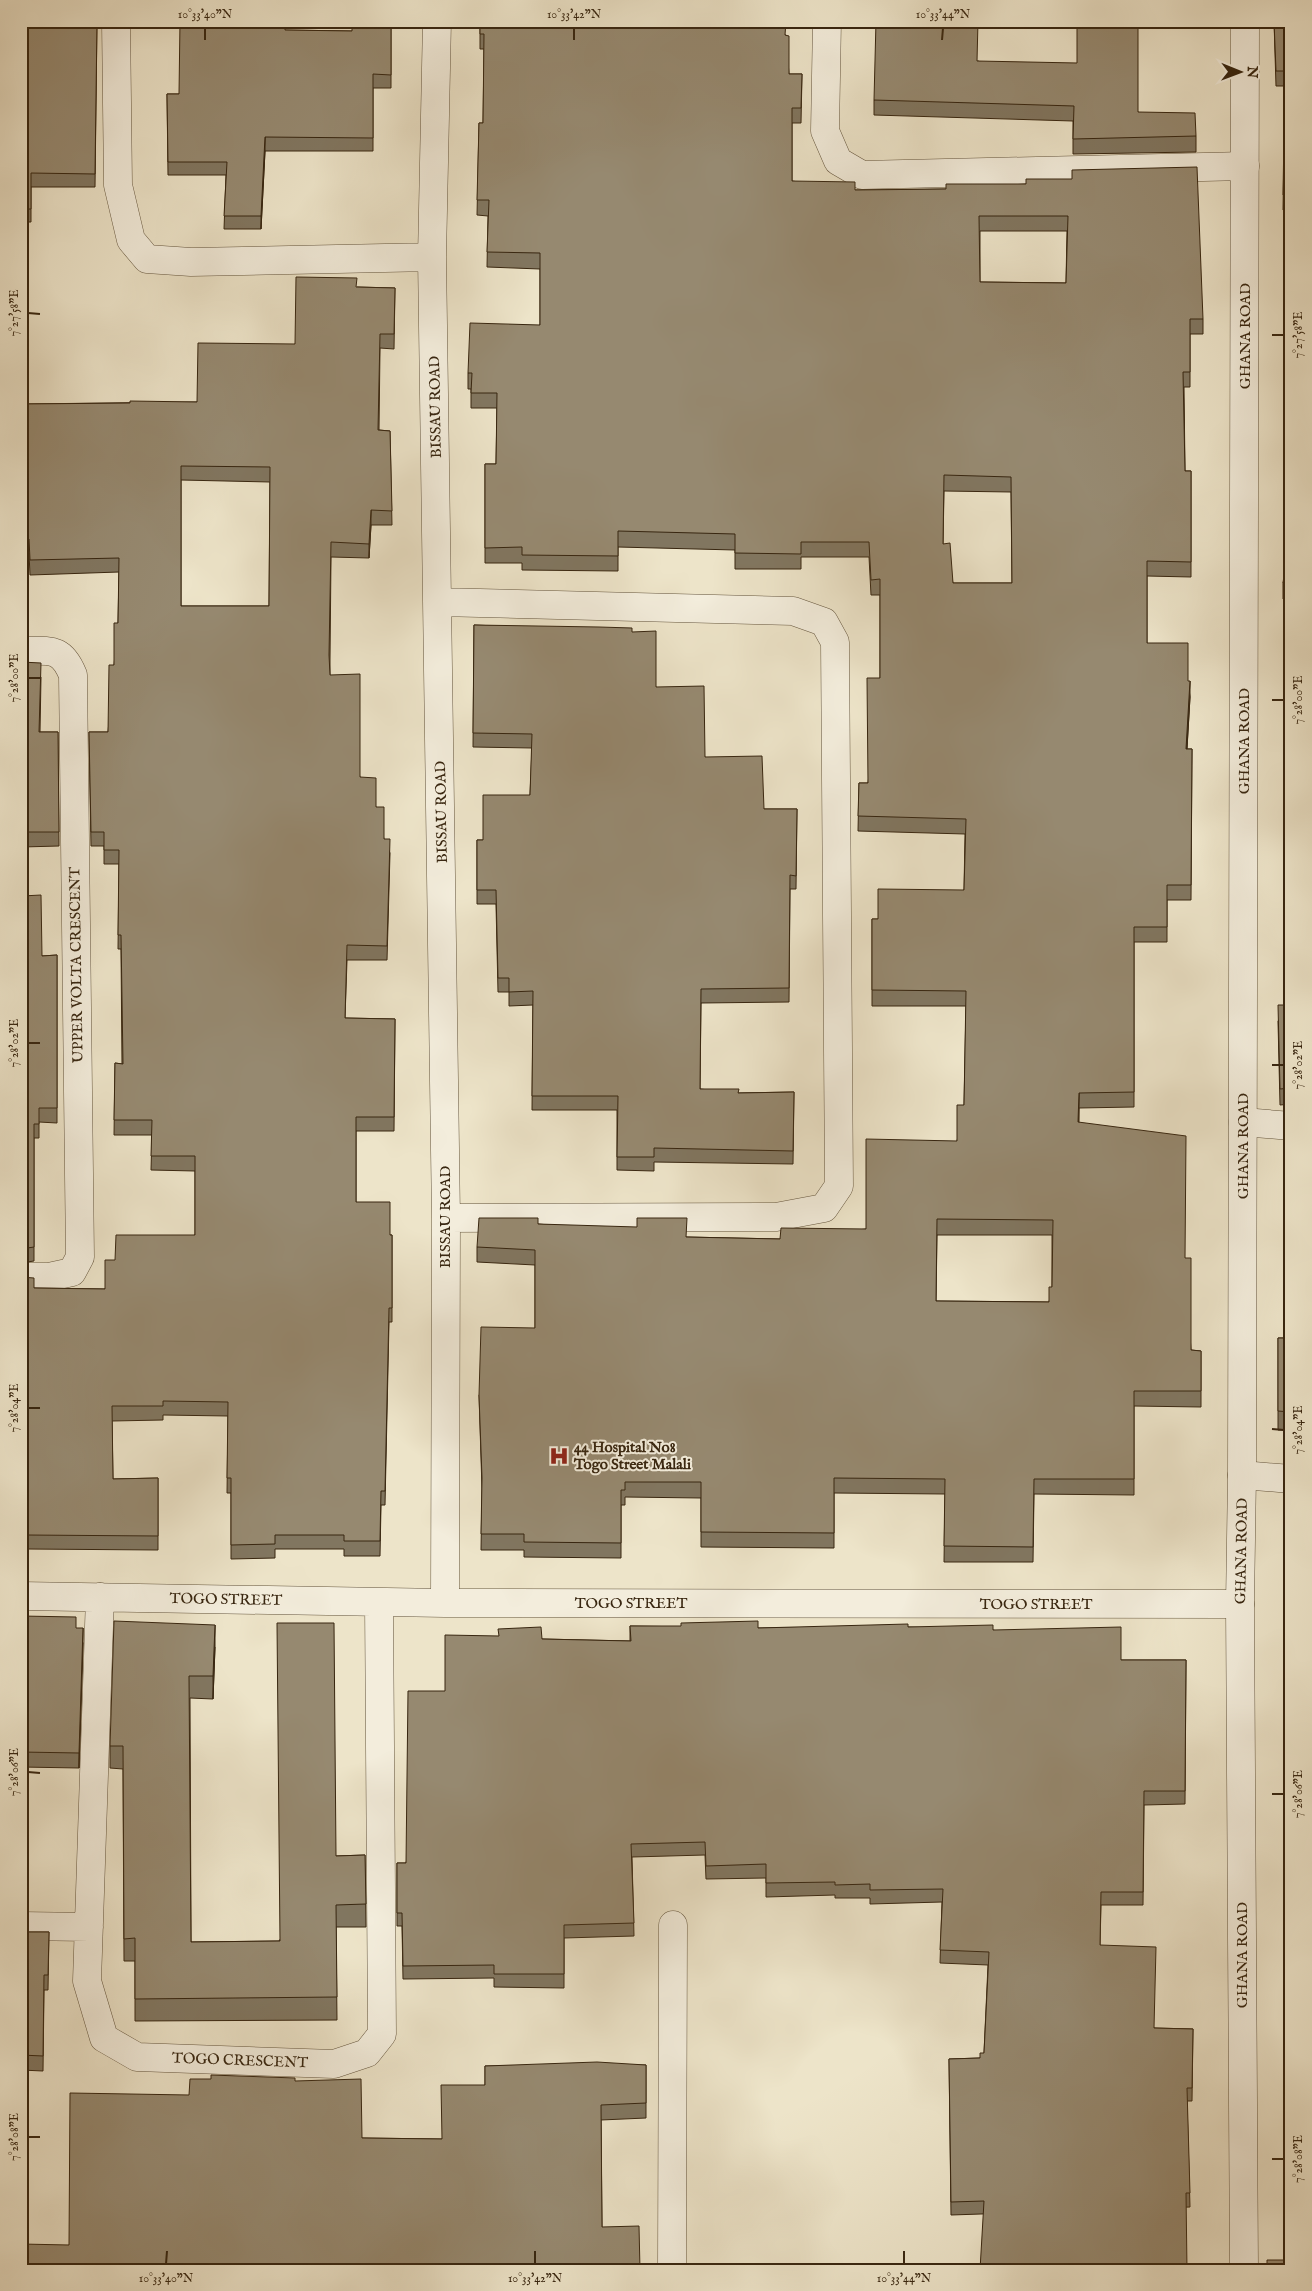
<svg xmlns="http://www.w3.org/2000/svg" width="1312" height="2291" font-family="'IM FELL English',serif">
  <rect width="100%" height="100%" fill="#ede4c9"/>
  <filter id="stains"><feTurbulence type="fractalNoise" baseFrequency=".004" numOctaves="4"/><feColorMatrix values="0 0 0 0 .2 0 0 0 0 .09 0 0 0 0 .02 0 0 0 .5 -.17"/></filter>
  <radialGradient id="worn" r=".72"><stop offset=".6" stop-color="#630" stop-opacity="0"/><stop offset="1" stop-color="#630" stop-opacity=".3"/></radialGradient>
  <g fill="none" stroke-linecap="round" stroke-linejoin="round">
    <defs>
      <path id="minor" d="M116 21 118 185 131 240 147 259 191 262 432 257
        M437 21 432 257 446 1218 445 1603
        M827 21 825 131 838 161 862 175 1245 166
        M439 602 793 611 824 622 835 642 839 1186 824 1208 776 1217 446 1218
        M21 651C50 651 61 646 73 675L80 1257 72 1272 49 1277H21
        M1243 1122 1291 1126
        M1242 1475 1291 1479
        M21 1596 445 1603 1240 1604
        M100 1597 87 1981 104 2038 137 2057 334 2064 367 2053 382 2034 379 1602
        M21 1926 89 1927
        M672 2270 673 1925"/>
      <path id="tertiary" d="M1244 2270 1240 1604 1242 1475 1245 21"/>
    </defs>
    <use href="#minor" stroke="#65563e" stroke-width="29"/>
    <use href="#tertiary" stroke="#65563e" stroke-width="29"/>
    <use href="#minor" stroke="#f3eddc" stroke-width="28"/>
    <use href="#tertiary" stroke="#f3eddc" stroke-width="28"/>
  </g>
  <path fill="#817660" stroke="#382610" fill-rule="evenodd" d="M21 21H97L95 187H31V222H21Z
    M391 21V88H373V151H265L261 229H224L226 175H168L167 94H179L285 30 352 31Z
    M480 21 786 35 789 74H802L801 123H792V181L855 190 946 189 1026 184 1203 319V334H1190V387H1184L1185 471H1191V577L1147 576V643L1188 681 1190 697 1187 749H1192L1191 900H1167V942H1134V1107L1079 1108V1122L1185 1258 1191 1350 1201 1351V1407L1134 1406V1495L1034 1494 1033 1562H944L945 1494 834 1493V1548L701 1547V1498L625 1497V1505H621V1558L524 1557V1550H481L482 1489 479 1395 535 1328V1265L477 1262V1247L538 1224 686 1237 780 1239 866 1229 957 1141 964 1105 966 1006H872V919H878L964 890 965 834 858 831 859 783H868L880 678V595H871L869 557H801V569H735V550L618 547V571L522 570V563H485V464H496L497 408H471V389H468V373L540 325V269L487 267 488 216 477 215 479 123H483L484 49H480ZM980 231H1067L1066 283 980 282ZM944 491 1011 492 1012 583H953L943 544ZM937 1235H1052V1287L1049 1302 936 1301Z
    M1274 21H1291V211L1283 210 1285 86H1276Z
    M978 61 1138 112 1196 136V152L1073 154V121L874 115V100Z
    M357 287 395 288 394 349 380 348 379 430 390 431 392 525H371L369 558 331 557 330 659V675L360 777 376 807 384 839 390 853 387 960H347L345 1018 395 1019 394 1131H356V1202L390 1235H392V1322H389L385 1505H381L380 1556H344V1549H275V1558L231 1559V1493H227L228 1416 163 1415V1420L112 1421 113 1479 158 1478V1550L27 1549V1546L21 1547V1277L34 1288 105 1289 115 1260 195 1235V1171L151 1170 152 1135H114L115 1063 122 1064 121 949H118L119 864H104V846H91L89 732H108L114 665 118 623 119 572 30 575 29 553H21V404L197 402 295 344ZM181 480 270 482 269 606H181Z
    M1291 553V692H1289V600L1283 599V583Z
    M474 625 632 632 656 687 705 757 764 809H797L796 889H790L789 1002 701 1003 700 1089 738 1093 794 1092 793 1164 654 1162V1171L617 1170V1110H532L533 1005 509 1006V992H498L496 904H477V840H483L530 795 532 748 473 747Z
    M21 662 41 677 40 732H58L59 846 22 847V896L42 956 57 955V1123L39 1122V1138H34V1261L21 1263Z
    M1291 1005V1104L1280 1105 1278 1021Z
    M1278 1338H1291V1430H1278Z
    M21 1616 76 1628 83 1643 79 1768 21 1767Z
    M630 1626 758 1628 908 1627 993 1630 1121 1660H1186L1185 1804 1144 1805 1143 1905H1101L1100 1945 1154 2028 1193 2029 1192 2101H1187L1190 2207 951 2215 949 2059 980 2058 984 2053 988 1965 940 1963 942 1902 870 1904V1898H835V1895L766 1897V1878L706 1879 705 1855 632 1857 634 1936 564 1938V1988L494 1987V1978L403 1979 402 1926H397V1863H406L445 1691 542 1639 630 1641Z
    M215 1647 213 1699 190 1698 191 1942 279 1941 336 1856 365 1855 366 1927H336L337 2020 135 2021V1961H124L123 1769 110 1768V1746Z
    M21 1932H49L48 1990H44L43 2071 21 2070Z
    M646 2065V2118L601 2120 602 2227 69 2245 189 2095 295 2081 362 2138 442 2139 485 2085V2066Z"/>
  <path fill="#69604e" stroke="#382610" d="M265 137V151L261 229V216Z
    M371 510V525L369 558V544Z
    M1190 681V697L1186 764V749Z
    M1079 1093V1108L1078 1137V1122Z
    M215 1625V1647L213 1699V1676Z
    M83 1628V1643L79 1768V1753Z"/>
  <path fill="#968970" stroke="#382610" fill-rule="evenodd" d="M21 21H97L95 174 31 173V209H21Z
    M180 21H285V30L352 31V21H391V75L373 74V138L265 137 261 216H224L227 162H168L167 94H179Z
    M480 21H786L785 35 789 36V74H802L801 108H792V181L855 182V190L946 189V184H1026V179H1072V170L1197 167 1203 319H1190V372H1183L1185 471H1191V562L1147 561V643H1188V681H1190L1186 749H1192L1191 885H1167V927H1134V1092L1079 1093 1078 1122 1186 1136 1185 1258H1191V1350L1201 1351V1391H1134V1479H1034L1033 1547 944 1546 945 1479 834 1478V1533L701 1532V1482H625V1490H621V1543L524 1542V1534H481L482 1478 479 1395 481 1327 535 1328V1250L477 1247 479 1218H538V1224L637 1227V1218H687L686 1237 780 1239 781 1228 866 1229V1139L957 1141V1105H964L966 991 872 990V919H878V889L964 890 966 819 858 816 859 783H868L867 678H880V579L871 580 869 542H801V554L735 553V534L618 531V556L522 555V547L485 548V464H496L497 393H471L472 373H468L470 323 540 325V253L487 252 489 200H477L479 123H483L484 34H480ZM979 216H1068L1066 283 980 282ZM944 475 1011 477 1012 583H953L950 543 943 544ZM937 1219 1053 1220 1052 1287H1049V1302L936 1301Z
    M876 21H978L977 61 1077 63V21H1138V112L1195 113 1196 136 1073 139 1074 106 874 100Z
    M1274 21H1291V196L1283 195 1285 71H1276Z
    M296 277 357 278 356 287 395 288 394 334H380L378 430 390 431 392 511 371 510 369 544 331 542 329 655 330 675 360 674V777L376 778V807H384V839H390L387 946 347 945 345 1018 395 1019 394 1117H356V1202H390V1235H392V1308H389L385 1491H381L380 1541H344V1535H275V1544L231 1545V1478H227L228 1402 163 1401V1406H112L113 1479 158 1478V1536L27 1535V1532H21V1277L34 1278V1288L105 1289V1260H115L116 1235H195V1156H151L152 1120H114L115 1063 123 1064 121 935H118L119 850H104V832H91L89 732H108L109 665H114V623H118L119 558 30 560 29 539H21V404L130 403V401L197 402 198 343 295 344ZM181 466 270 467 269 606H181Z
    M1287 552 1291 553V676L1289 677V584L1283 583Z
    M474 625 599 627 632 628V632L656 631V687L704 686 705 757 762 756 764 809H797L796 876 790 875 789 988 701 989 700 1089H739L738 1093 794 1092 793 1151 654 1148V1157H617L618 1096H532L533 991 509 992V978H498L496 890H477V840H483V795H530L532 734 473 733Z
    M21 662 41 663 39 732H58L59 832H21L22 896 41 895 42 956 57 955V1108H39V1124H34V1247L21 1249Z
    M1278 1005H1291V1088L1280 1089Z
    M1278 1338H1291V1412L1278 1411Z
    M21 1616 76 1617V1628H83L79 1753 21 1752Z
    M114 1621 215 1625 213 1676H189L191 1942 280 1941 277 1623H334L336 1856 365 1855 366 1904 336 1905 337 1997 135 1999V1938L124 1939 123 1746H110Z
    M758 1621V1628L908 1624V1627L993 1625V1630L1121 1627V1660H1186L1185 1791H1144L1143 1892H1101L1100 1945 1156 1947 1154 2028 1193 2029 1192 2088H1187L1190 2193H1186L1187 2270H980L984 2201 951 2202 949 2059 980 2058V2053H984L989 1952 940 1950 943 1889 870 1890V1884L835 1885V1882L766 1883V1864L706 1866 705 1842 631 1844 634 1923 564 1925V1974H494V1965L403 1966 402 1913H397V1863H406L408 1691H445V1635L499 1636 498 1629 541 1627 542 1639 631 1641 630 1626H681V1623Z
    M21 1932H49L48 1975H44L43 2056 21 2055Z
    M597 2062 646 2065V2103L601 2105 602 2227 639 2226 640 2270H21V2244L69 2245 70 2093 189 2095 190 2079H211V2075L295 2078V2081L361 2079 362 2138 442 2139 441 2085H485V2066Z
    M1267 2260H1291V2270H1267Z"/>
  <path fill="none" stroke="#382610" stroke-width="2" d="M205 40V28M574 40V28M942 40 943 28M28 313 40 314M1272 335H1284M28 678H40M1272 700H1284M28 1043H40M1272 1065H1284M28 1408H40M1272 1429 1284 1430M28 1772 40 1773M1272 1794H1284M28 2137H40M1272 2159H1284M166 2264 167 2251M535 2264V2251M904 2264V2251"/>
  <defs>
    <symbol id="hospital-bare" viewBox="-9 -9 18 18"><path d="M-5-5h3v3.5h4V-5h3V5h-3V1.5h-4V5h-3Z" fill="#8f2418" stroke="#f3eddc" stroke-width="2.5" paint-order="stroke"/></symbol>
  </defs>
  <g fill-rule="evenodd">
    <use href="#hospital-bare" x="545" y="1442" width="28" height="28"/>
  </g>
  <g text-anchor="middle" stroke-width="4" stroke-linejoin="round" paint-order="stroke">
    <g font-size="15" fill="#382610" stroke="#f3eddc">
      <text transform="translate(1245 336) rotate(-90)" y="5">GHANA ROAD</text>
      <text transform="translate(435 407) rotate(-91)" y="5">BISSAU ROAD</text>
      <text transform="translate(1244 741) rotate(-90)" y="5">GHANA ROAD</text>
      <text transform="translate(441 812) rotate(-91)" y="5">BISSAU ROAD</text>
      <text transform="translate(76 965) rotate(-91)" y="5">UPPER VOLTA CRESCENT</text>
      <text transform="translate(1243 1146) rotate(-90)" y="5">GHANA ROAD</text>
      <text transform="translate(445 1217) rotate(-90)" y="5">BISSAU ROAD</text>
      <text transform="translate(1241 1551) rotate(-89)" y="5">GHANA ROAD</text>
      <text transform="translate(226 1599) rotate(1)" y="5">TOGO STREET</text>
      <text x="631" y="1608">TOGO STREET</text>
      <text x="1036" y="1609">TOGO STREET</text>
      <text transform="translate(1242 1955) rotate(-90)" y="5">GHANA ROAD</text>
      <text transform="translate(240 2060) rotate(2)" y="5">TOGO CRESCENT</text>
    </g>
    <g font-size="15" font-weight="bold" fill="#382610" stroke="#f3eddc" text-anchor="start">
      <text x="574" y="1452">44 Hospital No8<tspan x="574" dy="17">Togo Street Malali</tspan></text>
    </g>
  </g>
  <rect width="1312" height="2291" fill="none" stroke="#ede4c9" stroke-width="55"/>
  <g transform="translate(1240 72) rotate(91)" stroke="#f3eddc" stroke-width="4" paint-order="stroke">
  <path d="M0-4L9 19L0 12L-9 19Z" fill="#382610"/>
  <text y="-8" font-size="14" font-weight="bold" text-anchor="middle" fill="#382610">N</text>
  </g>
  <rect x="28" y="28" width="1256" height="2236" fill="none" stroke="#382610" stroke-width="2"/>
  <g font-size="12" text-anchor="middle" fill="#382610">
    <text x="205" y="18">10°33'40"N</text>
    <text x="574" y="18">10°33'42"N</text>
    <text x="943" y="18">10°33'44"N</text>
    <text transform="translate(14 313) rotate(-90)" y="4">7°27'58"E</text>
    <text transform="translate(1298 335) rotate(-90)" y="4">7°27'58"E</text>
    <text transform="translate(14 678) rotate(-90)" y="4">7°28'00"E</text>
    <text transform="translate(1298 700) rotate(-90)" y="4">7°28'00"E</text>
    <text transform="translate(14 1043) rotate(-90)" y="4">7°28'02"E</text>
    <text transform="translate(1298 1065) rotate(-90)" y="4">7°28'02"E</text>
    <text transform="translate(14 1408) rotate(-90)" y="4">7°28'04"E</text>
    <text transform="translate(1298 1430) rotate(-90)" y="4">7°28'04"E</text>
    <text transform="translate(14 1772) rotate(-90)" y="4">7°28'06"E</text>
    <text transform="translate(1298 1794) rotate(-90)" y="4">7°28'06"E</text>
    <text transform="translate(14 2137) rotate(-90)" y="4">7°28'08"E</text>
    <text transform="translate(1298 2159) rotate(-90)" y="4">7°28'08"E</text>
    <text x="166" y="2282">10°33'40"N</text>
    <text x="535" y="2282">10°33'42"N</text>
    <text x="904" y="2282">10°33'44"N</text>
  </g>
  <rect width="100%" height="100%" filter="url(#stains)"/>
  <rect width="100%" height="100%" fill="url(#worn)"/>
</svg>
